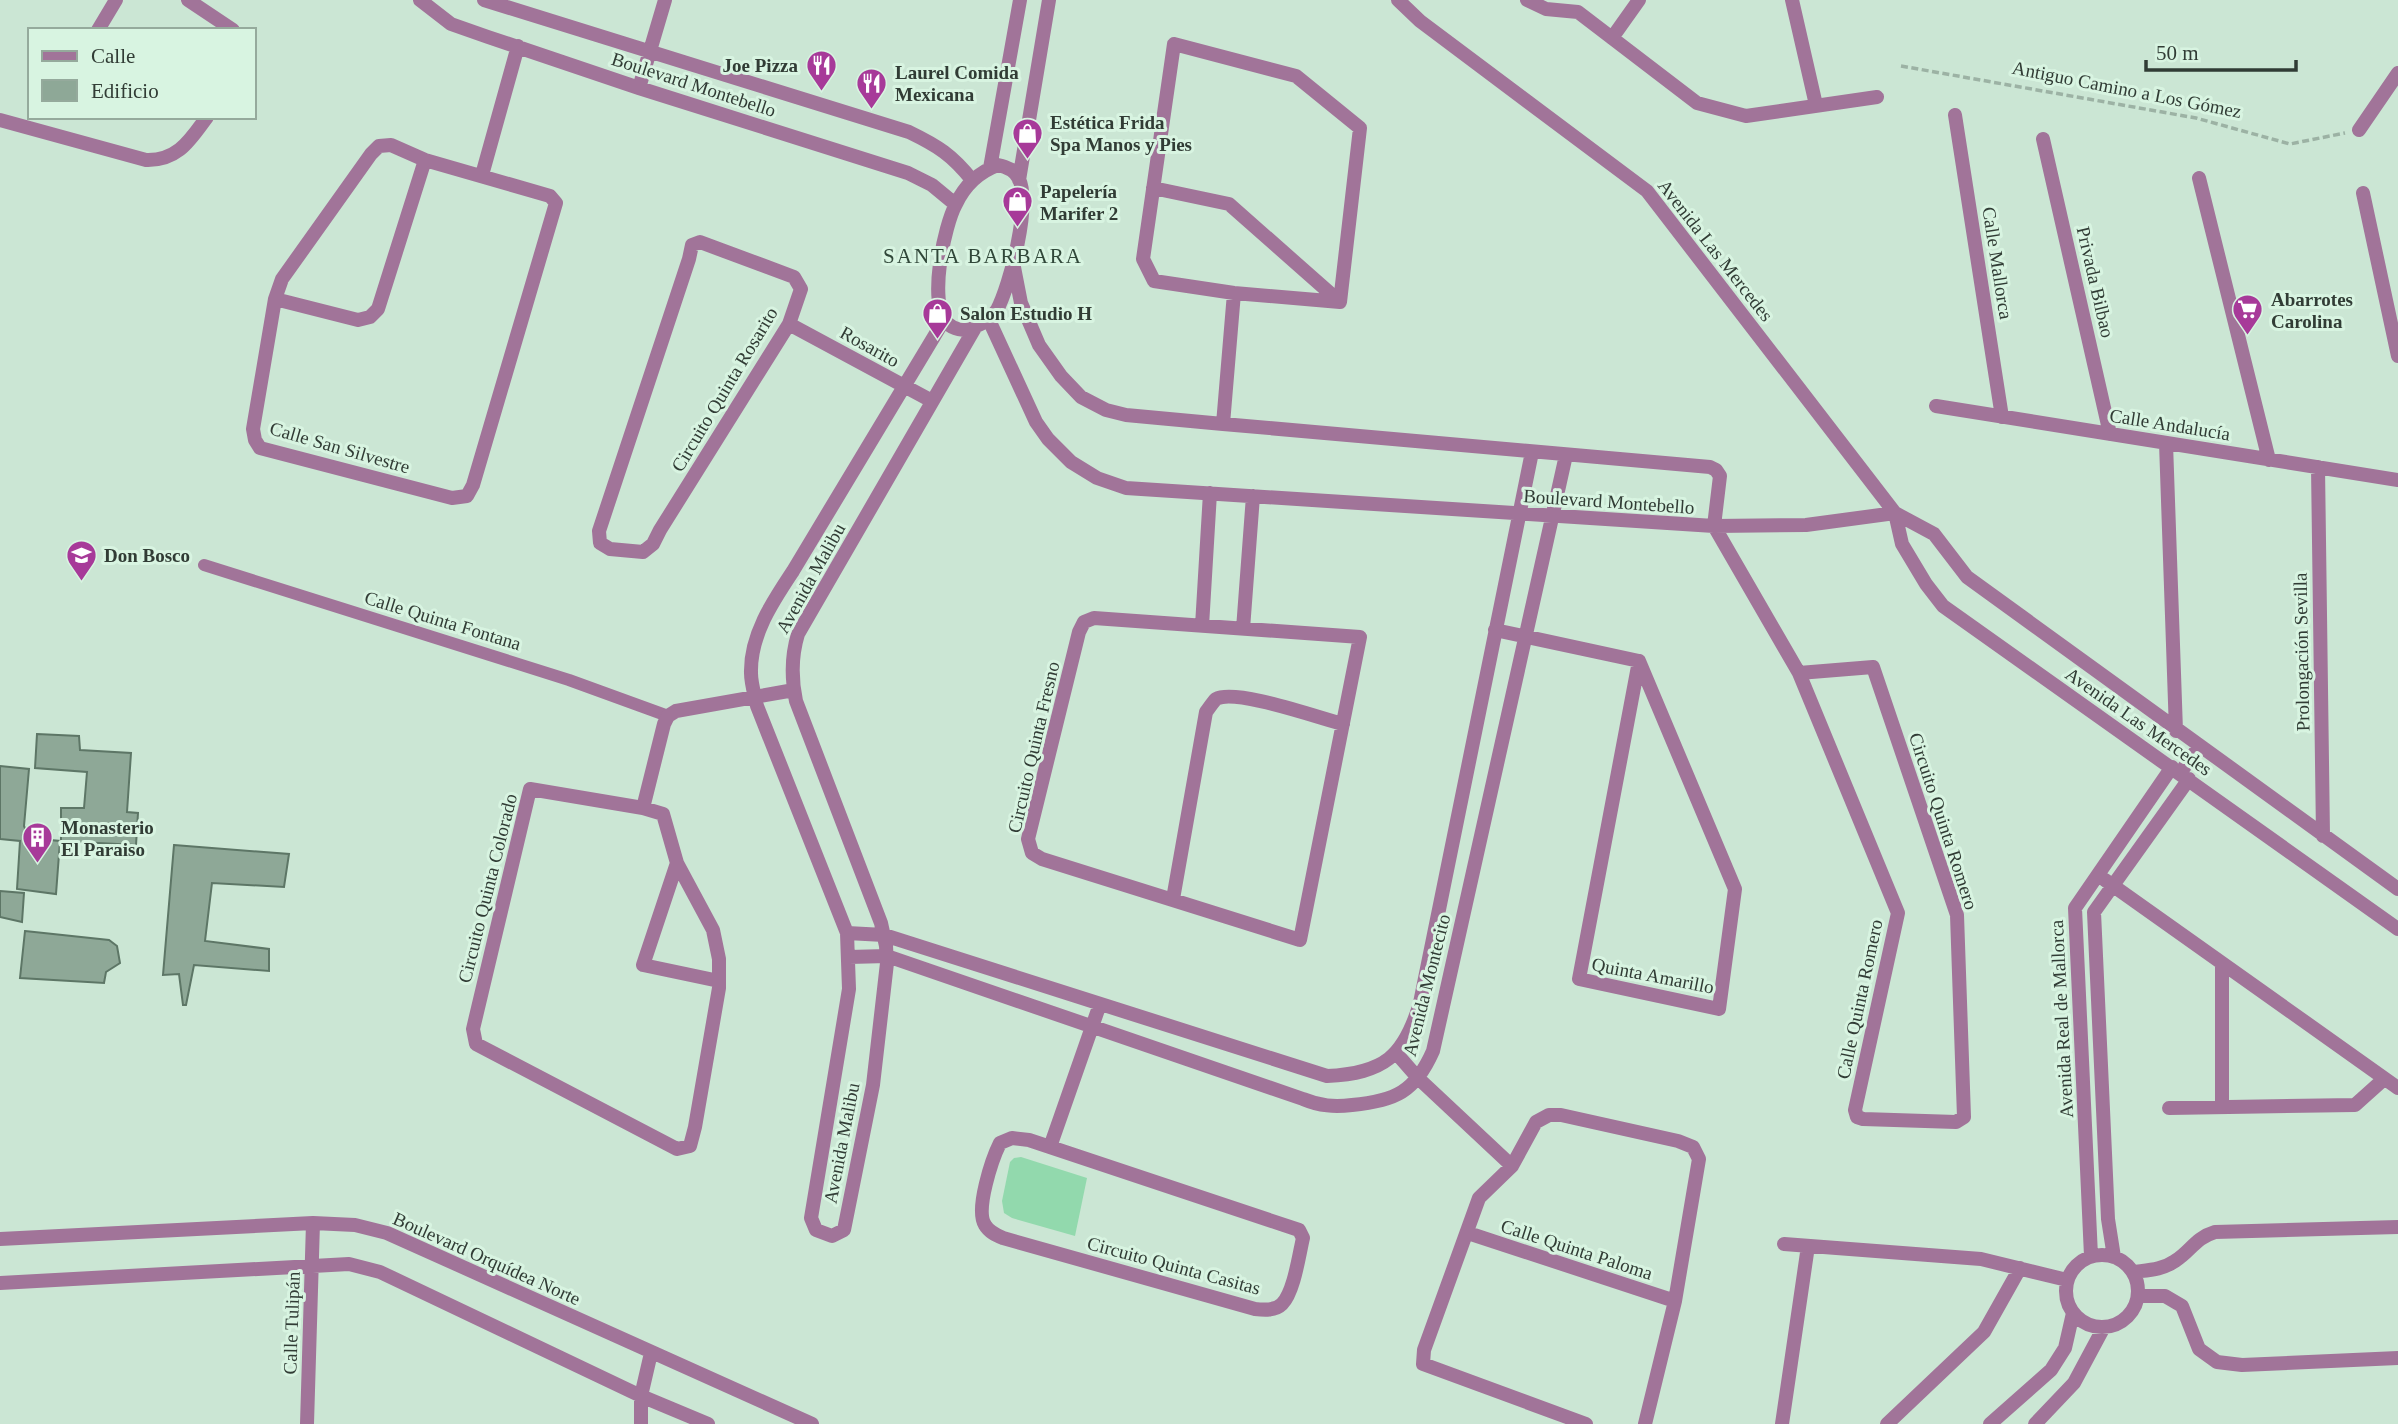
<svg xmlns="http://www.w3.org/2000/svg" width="2398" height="1424" font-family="Georgia,serif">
  <rect width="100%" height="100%" fill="#cbe6d4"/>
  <path fill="#92d9ad" d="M1021 1157 1087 1178 1075 1236 1012 1218 1004 1213 1002 1201 1010 1162 1014 1158Z"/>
  <path fill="#8ea897" stroke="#5d7666" stroke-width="2" d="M37 734 79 736 80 750 131 753 127 812 138 813 136 845 61 841V808H84L87 772 35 768Z
    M0 766 29 769 24 826 29 838 60 841 56 894 17 889 20 841 0 839Z
    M174 845 289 854 284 887 212 883 205 941 269 949V971L194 965 186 1005H183L179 974 163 975Z
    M0 891 24 893 22 922 0 917Z
    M25 931 109 940 117 946 120 963 106 972 104 983 20 978Z"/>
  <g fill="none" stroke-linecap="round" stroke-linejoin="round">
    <path stroke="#9cb2a4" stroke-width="3.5" stroke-dasharray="7 3.5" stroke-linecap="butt" d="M1901 66 2196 118 2290 144 2345 133"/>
    <path stroke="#a17499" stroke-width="12" d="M204 565 569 680 668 716"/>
    <path stroke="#a17499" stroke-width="14" d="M188 0 233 30
      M420 0 451 24 488 37 639 88 908 173 932 185 955 204
      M484 0 909 132C938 146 952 155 972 180
      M1398 0 1420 21 1647 191 1895 513 1934 534 1967 577 2398 889
      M1527 0 1546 9 1578 12 1697 103 1746 116 1877 97
      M1792 0 1816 105
      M98 30 116 0
      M1612 38 1639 0
      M1174 44 1296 76 1360 128 1340 302 1234 293 1154 281 1143 259Z
      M639 88 665 0
      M1955 115 2002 417
      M0 120 146 160C178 161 190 140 207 117
      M2359 130 2398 73
      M2043 139 2110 434
      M391 145 425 160 550 196 556 203 473 485 467 496 452 498 260 448 255 440 253 429 275 299 282 279 371 154 379 146Z
      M998 165C1007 167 1015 170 1019 179 1031 205 1010 285 997 310 991 319 982 324 972 328 964 332 953 329 947 323 928 303 944 226 956 204 965 185 979 172 998 165Z
      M990 168 1020 0
      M482 175 518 46
      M2199 178 2269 460
      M1019 180 1049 0
      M1153 188 1229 204 1340 302
      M2363 193 2398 356
      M700 242 794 277 801 289 789 324 660 530 653 544 643 552 610 549 600 543 599 531 689 259 692 245Z
      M1013 262 1021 303 1039 345 1061 376 1081 397 1106 410 1126 415 1223 424 1710 467 1716 470 1720 476 1714 526
      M275 299 358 320 370 317 378 309 425 160
      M944 320 793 571C773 601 750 635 751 673 751 684 755 696 757 706L847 933 849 989 811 1218 816 1230 832 1236 844 1230 873 1085 887 963 886 946 881 923 796 701C791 677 791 657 798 634L976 326
      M989 320 1036 422 1048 439 1071 462 1097 478 1126 488 1714 526 1806 525 1895 513
      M789 324 932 401
      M1936 406 2398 480
      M1223 424 1234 293
      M2166 443 2176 731
      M2318 467 2323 836
      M1895 513 1902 544 1926 584 1943 606 2398 929
      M1714 526 1799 673 1898 913 1855 1110 1857 1117 1863 1119 1956 1122 1964 1117 1957 915 1873 667 1799 673
      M1094 618 1360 637 1300 940 1042 859 1032 853 1028 839 1079 632 1084 622Z
      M1202 626 1210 493
      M1243 629 1253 496
      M1495 630 1639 661
      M1639 661 1735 889 1719 1009 1579 979Z
      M2180 773 2199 747
      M530 789 643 808 663 814 677 863 713 930 719 959V988L695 1127 690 1146 677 1149 476 1044 473 1029Z
      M643 808 664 724 668 716 676 711 794 690
      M677 863 643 965 719 981
      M2105 880 2398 1088
      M1173 899 1206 712C1209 708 1213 702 1216 699 1235 688 1319 718 1343 724
      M847 933 884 935 1327 1076C1384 1073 1404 1057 1420 1003L1532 452
      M849 957 887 956 1303 1099C1320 1106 1334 1107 1352 1105 1395 1101 1415 1092 1433 1051L1566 455
      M2222 963V1107
      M1397 1054 1418 1078 1512 1166
      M2169 1108 2355 1105 2384 1079
      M1012 1138 1029 1140 1299 1230 1303 1238C1299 1255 1294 1292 1282 1304 1275 1311 1264 1310 1255 1309L1003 1238C996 1235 989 1232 985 1225 975 1210 992 1159 1000 1143Z
      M1050 1147 1100 1004
      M1468 1233 1675 1301
      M0 1239 313 1223 355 1225 387 1233 812 1424
      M1784 1244 1981 1259 2067 1280
      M2066 1291a36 36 0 1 1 72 0a36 36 0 1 1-72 0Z
      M2091 1256 2075 908 2172 767
      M2114 1257 2108 1219 2094 912 2189 779
      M2133 1272C2148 1270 2162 1270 2175 1261 2191 1251 2195 1238 2215 1232L2398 1227
      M0 1283 349 1264 380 1272 641 1396 708 1424
      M2138 1296H2165L2182 1306 2199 1349 2217 1362 2242 1365 2398 1358
      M307 1424 313 1223
      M641 1424V1396L651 1353
      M1586 1424 1423 1364 1424 1350 1479 1198 1512 1166 1536 1122 1549 1115H1561L1678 1141 1693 1147 1699 1159 1675 1301 1645 1424
      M1782 1424 1808 1246
      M1887 1424 1984 1332 2020 1268
      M1990 1424 2051 1370 2065 1348 2073 1313
      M2035 1424 2074 1383 2104 1327"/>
  </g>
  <defs>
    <symbol id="restaurant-pin" viewBox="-11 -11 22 30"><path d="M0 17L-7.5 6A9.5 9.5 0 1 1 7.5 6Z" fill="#a73a99" stroke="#d8f4e1"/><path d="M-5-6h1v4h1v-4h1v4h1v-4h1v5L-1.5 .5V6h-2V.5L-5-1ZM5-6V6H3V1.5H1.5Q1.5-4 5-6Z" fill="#fff"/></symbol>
    <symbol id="shop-pin" viewBox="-11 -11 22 30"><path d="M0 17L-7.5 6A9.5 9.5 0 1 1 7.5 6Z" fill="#a73a99" stroke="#d8f4e1"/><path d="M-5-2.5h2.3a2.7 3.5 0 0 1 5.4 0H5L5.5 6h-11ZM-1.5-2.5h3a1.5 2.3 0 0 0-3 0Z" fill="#fff"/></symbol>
    <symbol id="supermarket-pin" viewBox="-11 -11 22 30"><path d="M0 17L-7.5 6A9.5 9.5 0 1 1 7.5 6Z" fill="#a73a99" stroke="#d8f4e1"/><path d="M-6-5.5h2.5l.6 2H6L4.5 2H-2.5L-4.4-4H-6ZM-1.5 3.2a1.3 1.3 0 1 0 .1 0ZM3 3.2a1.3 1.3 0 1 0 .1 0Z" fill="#fff"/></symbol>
    <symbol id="university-pin" viewBox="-11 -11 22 30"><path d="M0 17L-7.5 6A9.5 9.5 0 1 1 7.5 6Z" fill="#a73a99" stroke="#d8f4e1"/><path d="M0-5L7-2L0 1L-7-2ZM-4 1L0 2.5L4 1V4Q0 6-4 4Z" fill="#fff"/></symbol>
    <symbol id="building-pin" viewBox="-11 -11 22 30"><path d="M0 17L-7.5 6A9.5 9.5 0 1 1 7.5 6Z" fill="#a73a99" stroke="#d8f4e1"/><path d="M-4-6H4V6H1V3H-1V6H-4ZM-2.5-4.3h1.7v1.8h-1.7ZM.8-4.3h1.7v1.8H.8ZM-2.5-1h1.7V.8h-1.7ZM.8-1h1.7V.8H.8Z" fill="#fff"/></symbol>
  </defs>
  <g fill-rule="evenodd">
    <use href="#restaurant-pin" x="804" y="48" width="35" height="47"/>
    <use href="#restaurant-pin" x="854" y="66" width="35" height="47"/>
    <use href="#shop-pin" x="1010" y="116" width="35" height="47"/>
    <use href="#shop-pin" x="1000" y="184" width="35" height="47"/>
    <use href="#supermarket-pin" x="2230" y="292" width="35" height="47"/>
    <use href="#shop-pin" x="920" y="296" width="35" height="47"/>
    <use href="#university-pin" x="64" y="538" width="35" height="47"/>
    <use href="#building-pin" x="20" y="820" width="35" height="47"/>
  </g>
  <g text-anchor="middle" stroke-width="6" stroke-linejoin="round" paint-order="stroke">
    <g font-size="19" font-weight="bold" fill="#313c35" stroke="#d8f4e1" text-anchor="start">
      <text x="798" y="72" text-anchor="end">Joe Pizza</text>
      <text x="895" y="79">Laurel Comida<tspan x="895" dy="22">Mexicana</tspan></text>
      <text x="1050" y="129">Estética Frida<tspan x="1050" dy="22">Spa Manos y Pies</tspan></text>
      <text x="1040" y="198">Papelería<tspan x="1040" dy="22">Marifer 2</tspan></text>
      <text x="2271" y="306">Abarrotes<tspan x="2271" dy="22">Carolina</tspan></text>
      <text x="960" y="320">Salon Estudio H</text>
      <text x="104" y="562">Don Bosco</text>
      <text x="61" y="834">Monasterio<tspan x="61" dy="22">El Paraiso</tspan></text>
    </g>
    <g font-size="19" fill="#313c35" stroke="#d8f4e1">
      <text transform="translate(694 84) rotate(18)" y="7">Boulevard Montebello</text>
      <text transform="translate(2127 89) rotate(11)" y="7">Antiguo Camino a Los Gómez</text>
      <text transform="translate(1716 250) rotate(52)" y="7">Avenida Las Mercedes</text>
      <text transform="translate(1998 263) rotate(81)" y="7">Calle Mallorca</text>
      <text transform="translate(2096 282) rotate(77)" y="7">Privada Bilbao</text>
      <text transform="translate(870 346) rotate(29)" y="7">Rosarito</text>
      <text transform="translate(724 389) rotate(-59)" y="7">Circuito Quinta Rosarito</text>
      <text transform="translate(2170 424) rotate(9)" y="7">Calle Andalucía</text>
      <text transform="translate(340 447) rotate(16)" y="7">Calle San Silvestre</text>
      <text transform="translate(1609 501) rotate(4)" y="7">Boulevard Montebello</text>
      <text transform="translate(810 578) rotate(-61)" y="7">Avenida Malibu</text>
      <text transform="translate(443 620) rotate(17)" y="7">Calle Quinta Fontana</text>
      <text transform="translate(2301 652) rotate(-91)" y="7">Prolongación Sevilla</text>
      <text transform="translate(2139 721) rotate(35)" y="7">Avenida Las Mercedes</text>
      <text transform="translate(1033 747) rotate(-77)" y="7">Circuito Quinta Fresno</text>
      <text transform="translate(1944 821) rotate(72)" y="7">Circuito Quinta Romero</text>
      <text transform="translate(487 888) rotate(-76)" y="7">Circuito Quinta Colorado</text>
      <text transform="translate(1653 975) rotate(11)" y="7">Quinta Amarillo</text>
      <text transform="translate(1426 985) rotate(-76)" y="7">Avenida Montecito</text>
      <text transform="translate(1859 999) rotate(-78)" y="7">Calle Quinta Romero</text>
      <text transform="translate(2061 1019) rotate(-93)" y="7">Avenida Real de Mallorca</text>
      <text transform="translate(841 1143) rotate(-79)" y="7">Avenida Malibu</text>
      <text transform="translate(1577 1249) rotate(18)" y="7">Calle Quinta Paloma</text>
      <text transform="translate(487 1258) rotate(24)" y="7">Boulevard Orquídea Norte</text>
      <text transform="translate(1174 1265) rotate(15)" y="7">Circuito Quinta Casitas</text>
      <text transform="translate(291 1323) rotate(-88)" y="7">Calle Tulipán</text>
    </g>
    <g font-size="21" letter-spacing="2" fill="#304739" stroke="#d8f4e1">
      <text x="983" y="263">SANTA BARBARA</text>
    </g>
  </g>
  <rect x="28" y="28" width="228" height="91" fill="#d8f4e1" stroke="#95aa9c" stroke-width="2"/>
  <rect x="42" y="51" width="35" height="10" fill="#a17499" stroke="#95aa9c" stroke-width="2"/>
  <text x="91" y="63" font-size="21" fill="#313c35">Calle</text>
  <rect x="42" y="80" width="35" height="21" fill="#8ea897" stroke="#95aa9c" stroke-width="2"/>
  <text x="91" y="98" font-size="21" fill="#313c35">Edificio</text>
  <path d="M2146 60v10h150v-10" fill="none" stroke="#313c35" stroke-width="3.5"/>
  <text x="2156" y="60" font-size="21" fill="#313c35" stroke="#d8f4e1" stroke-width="5" paint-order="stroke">50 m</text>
</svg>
